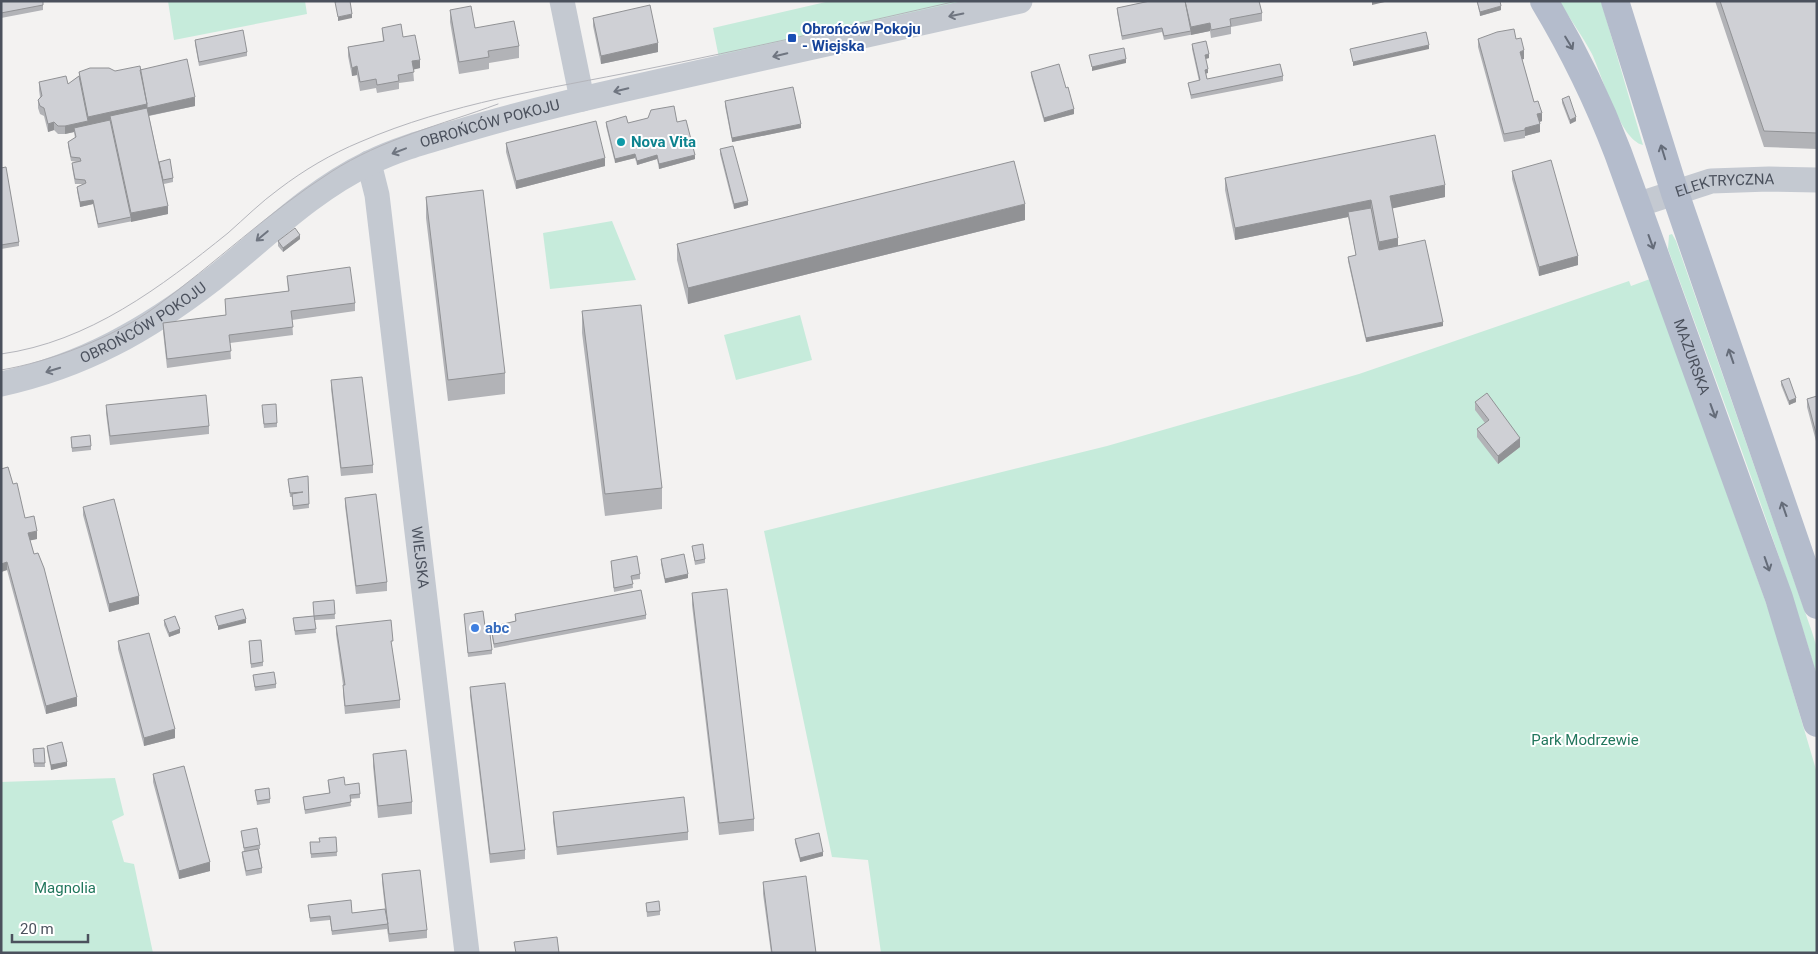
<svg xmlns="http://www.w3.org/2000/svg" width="1818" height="954" font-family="Roboto,sans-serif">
  <rect width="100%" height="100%" fill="#f3f2f1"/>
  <path fill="#c6ebdb" d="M168 1H305L307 14 174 40Z
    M830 1H971L719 58 713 28Z
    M1559 1H1601L1643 145C1620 140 1602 75 1592 54 1582 35 1570 19 1559 1Z
    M612 221 636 280 550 289 543 233Z
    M1672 234 1676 241 1812 632 1817 648V676C1774 531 1719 390 1668 249L1669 235Z
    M1650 279 1770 614 1817 773V953H881L868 860 832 857 764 531 1107 446 1359 374 1629 281 1631 286Z
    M800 315 812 360 736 380 724 335Z
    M115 778 124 815 112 821 124 862 134 864 153 953H1V782Z"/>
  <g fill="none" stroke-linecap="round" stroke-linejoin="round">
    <g stroke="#c4c9d1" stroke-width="25">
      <path d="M562 1 582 99"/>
      <path id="s1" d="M369 163 377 195 467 953"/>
      <path id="s2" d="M1637 205 1711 181 1769 179 1817 180"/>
      <path id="s3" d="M1 384C83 366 147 330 213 279 264 239 309 192 369 163 397 149 427 141 458 132 514 115 572 101 630 88 760 59 890 29 1020 1"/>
    </g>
    <g stroke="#b4bccc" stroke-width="28">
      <path id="s4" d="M1544 1C1574 51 1597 98 1618 153L1779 598 1817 723"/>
      <path d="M1615 1 1675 193 1817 605"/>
    </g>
    <path stroke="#b4b5bb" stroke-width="1" d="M1 354C89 342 161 287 228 233 245 218 261 202 279 189 304 170 331 154 360 142 450 103 547 89 642 70 747 49 852 25 957 1
      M1 370C50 362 114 337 154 308 215 264 268 212 331 172 382 139 441 125 498 104"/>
  </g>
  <path fill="#b2b3b7" d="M1 1 43 5V10L1 18Z
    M1150 1H1259L1262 13V21L1231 27V34L1211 38 1210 31 1164 40 1162 32 1122 40 1117 12V8Z
    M1477 1 1501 10 1480 16Z
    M1715 1H1817V149L1764 147Z
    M450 10 475 28 519 46V58L489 63V69L459 74 450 22Z
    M593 18 658 52 601 64 593 26Z
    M382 28 403 37 420 68 413 69 414 81 399 83V89L377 93 376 88 360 91 357 75 352 76 348 56V47L383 41Z
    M1478 39H1516L1524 59H1522L1534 102 1542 121 1539 122 1540 132 1525 136V138L1504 142 1478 47Z
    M195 40 247 52V56L199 66 195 44Z
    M1192 44 1209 58 1205 59 1208 73H1206L1207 79 1283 76V81L1191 99 1188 83 1199 81 1192 49Z
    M140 70 195 106 149 116 159 162 173 178V182L164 184 168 214 98 228 93 204 80 207 77 191V187L83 184H75L72 167V163L77 162 71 161 68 146V142L75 138 74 132 65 134H58L54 130 48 132 44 116 40 114 38 108V100L40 97 39 90V82L68 84 79 76V72L115 71Z
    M1031 72 1066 88 1074 114 1044 122 1031 76Z
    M1562 99 1576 121 1570 124 1562 103Z
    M725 101 801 128 732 142 725 106Z
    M606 122 628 123 677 122 695 159 659 169 657 159 637 165 635 158 615 163 606 126Z
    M506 143 605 166 516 189 506 152Z
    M720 149 748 205 734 209 720 154Z
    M1 168 19 242V246L1 249Z
    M1512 171 1578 265 1539 276 1512 179Z
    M1225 178 1445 197 1392 208 1398 246 1443 326 1366 342 1348 261V257L1356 255 1348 217 1235 240 1225 190Z
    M426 197 505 373V394L448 401 426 218Z
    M1025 220 688 304 677 260V244Z
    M300 239 283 252 278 246V241Z
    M287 276 355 303V311L292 320 293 335 230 343 231 359 167 368 163 332V323L226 315 225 299 288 291Z
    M582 311 662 488V509L605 516 582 333Z
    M331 380 373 465V473L341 476 331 389Z
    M1781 381 1796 402 1789 405 1781 385Z
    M1817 396V445L1807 407V399Z
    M1475 402 1520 447 1498 464 1477 437V429L1485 423 1475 410Z
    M106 405 209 426V434L110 445 106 413Z
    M262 410 277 423V427L264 428Z
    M71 437 91 446V450L72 452Z
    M308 476 309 508 293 510 292 497H290L288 479Z
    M13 484 25 518 37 539 30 540 77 706 46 714 7 570 1 572Z
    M345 498 387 582V591L356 594 345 506Z
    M83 507 139 604 109 612 83 515Z
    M692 546 705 559V563L695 565Z
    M661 559 688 578 665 583 661 564Z
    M611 561 640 574V579L632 580 633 588 614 592Z
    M692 593 754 819V831L719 835 692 605Z
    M334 600 335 619 315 620 316 633 295 635 293 618 314 616Z
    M464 614 486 634 492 650V654L468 657Z
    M515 614 646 615V619L494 648 491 631V627L515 621Z
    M164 620 180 633 169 637 164 625Z
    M336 626 393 649H392L400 700V708L345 714 343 693V685L336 634Z
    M118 641 175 738 144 746 118 649Z
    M249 641 263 662V666L251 668Z
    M253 675 276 684V688L255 691Z
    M470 687 525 850V859L490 863 470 696Z
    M47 746 67 766 51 770 47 750Z
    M44 748 45 767H34L33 749Z
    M373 754 412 802V814L378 818 373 766Z
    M153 774 210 871 179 879 153 782Z
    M328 780 345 785 360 794V798L350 799 351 806 305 814 303 797 329 793Z
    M255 790 270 799V803L257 805Z
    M553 812 688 832V840L557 855 553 821Z
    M241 831 260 845V849H259L262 868V873L246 876 242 856V852L244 851Z
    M336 837 337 856 311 858 310 842H320Z
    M795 839 823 856 800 862 795 843Z
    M382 874 427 930V938L389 942 387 929 332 935 330 920 310 922 308 905 352 913 385 909 382 882Z
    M763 882 816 953H771L763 894Z
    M646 903 660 911V915L647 917Z"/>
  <path fill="#919295" d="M1372 1H1389L1372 5Z
    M1501 6V10L1480 16V12Z
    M352 14V18L338 21V17Z
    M1210 23V31L1191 35V27Z
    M658 43V52L601 64V56Z
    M1429 45V49L1353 66V62Z
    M1524 50V59L1520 60V52Z
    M1209 54V58L1205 59V55Z
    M1126 59V63L1092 71V67Z
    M420 60V68L412 70V61Z
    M357 66V75L352 76V68Z
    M1208 69V73L1205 74V70Z
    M195 97V106L147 116V108Z
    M147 104V116H110V124L74 128V132L65 134V126L88 121V117Z
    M1074 109V114L1044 122V118Z
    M1542 113V121L1537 123V114Z
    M1576 117V121L1570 124V120Z
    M54 122V130L48 132V124Z
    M801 124V128L732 142V138Z
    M1540 124V132L1525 136V128Z
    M635 154V158L615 163V159Z
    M657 155V159L637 165V161Z
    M695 155V159L659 169V164Z
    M605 158V166L516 189V181Z
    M1445 185V197L1390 209V196Z
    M93 200V204L80 207V202Z
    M1371 200V212H1348V217L1235 240V228Z
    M748 201V205L734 209V204Z
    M1025 204V220L688 304V288Z
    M168 206V214L131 222V213Z
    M300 235V239L283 252V248Z
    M1398 238V250L1379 254V242Z
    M1578 256V265L1539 276V267Z
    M1443 322V326L1366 342V338Z
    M1796 398V402L1789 405V401Z
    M1520 438V447L1498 464V456Z
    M37 531V539L28 541V533Z
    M7 562V570L1 572V564Z
    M688 574V578L665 583V579Z
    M139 596V604L109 612V604Z
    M246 619V623L218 630V626Z
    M180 629V633L169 637V633Z
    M77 697V706L46 714V706Z
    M175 729V738L144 746V738Z
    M67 762V766L51 770V765Z
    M823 852V856L800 862V858Z
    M210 862V871L179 879V871Z"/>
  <path fill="#cfd0d5" stroke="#919295" d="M1 1H43V5L1 13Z
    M339 1H350L352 14 338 17 335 2Z
    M1150 1H1185L1191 31 1164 36 1162 28 1122 36 1117 8Z
    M1185 1H1259L1262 13 1230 19 1231 26 1211 30 1210 23 1191 27Z
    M1477 1H1500L1501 6 1480 12Z
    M1720 1H1817V133L1764 131Z
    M650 5 658 43 601 56 593 18Z
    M471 6 475 28 514 21 519 46 488 51 489 57 459 62 450 10Z
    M401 24 403 37 415 35 420 60 412 61 414 72 398 75 399 81 377 85 376 79 360 82 357 66 352 68 348 47 384 41 382 28Z
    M1514 29 1516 39 1521 38 1524 50 1520 52 1534 102 1538 101 1542 113 1537 114 1540 124 1525 128V130L1504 134 1478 39 1497 32Z
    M243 30 247 52 199 62 195 40Z
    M1426 32 1429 45 1353 62 1350 49Z
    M1206 41 1209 54 1205 55 1208 69 1205 70 1207 79 1280 64 1283 76 1191 95 1188 83 1200 80 1192 44Z
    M1124 48 1126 59 1092 67 1089 55Z
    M187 59 195 97 147 108 168 206 131 213 110 116 147 108V104L140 70Z
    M1059 64 1066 88 1068 87 1074 109 1044 118 1031 72Z
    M140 66 147 104 88 117 79 72 90 68H109L115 71Z
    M66 76 68 84 79 76 88 121 65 126H58L54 122 48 124 44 108 40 106 38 100 42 96 39 82Z
    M793 87 801 124 732 138 725 101Z
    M1569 96 1576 117 1570 120 1562 99Z
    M674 106 677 122 686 120 695 155 659 164 657 155 637 161 635 154 615 159 606 122 626 116 628 123 648 118 651 110Z
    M110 120 131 217 98 224 93 200 80 202 77 187 86 183 85 180 75 179 72 163 81 161 80 158 71 157 68 142 76 137 74 128Z
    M596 121 605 158 516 181 506 143Z
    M1435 135 1445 185 1390 196 1398 238 1379 242 1371 200 1235 228 1225 178Z
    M733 146 748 201 734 204 720 149Z
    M170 159 173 178 163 180 159 162Z
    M1551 160 1578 256 1539 267 1512 171Z
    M1014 161 1025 204 688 288 677 244Z
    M6 167 19 242 1 245V168Z
    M483 190 505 373 448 380 426 197Z
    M1371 208 1379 250 1425 240 1443 322 1366 338 1348 257 1356 255 1348 212Z
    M295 228 300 235 283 248 278 241Z
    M350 267 355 303 291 311 293 327 229 335 231 351 167 359 163 323 226 315 225 299 289 291 287 276Z
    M641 305 662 488 605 494 582 311Z
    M362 377 373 465 341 468 331 380Z
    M1789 378 1796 398 1789 401 1781 381Z
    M1487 393 1520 438 1498 456 1477 429 1489 420 1475 402Z
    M206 395 209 426 110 436 106 405Z
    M1817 396V437L1807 399Z
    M276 404 277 423 264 424 262 405Z
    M90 435 91 446 72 448 71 437Z
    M8 467 13 484 17 483 25 518 34 516 37 531 28 533 34 554 38 553 44 568 77 697 46 706 7 562 1 564V469Z
    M308 476 309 504 293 506 292 494 303 492 290 493 288 479Z
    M376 494 387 582 356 586 345 498Z
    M114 499 139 596 109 604 83 507Z
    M703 544 705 559 695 561 692 546Z
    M684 554 688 574 665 579 661 559Z
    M637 556 640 574 631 576 633 584 614 588 611 561Z
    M727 589 754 819 719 823 692 593Z
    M641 590 646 615 494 644 491 627 516 621 515 614Z
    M334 600 335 614 314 616 316 629 295 631 293 618 314 616 313 602Z
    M243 609 246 619 218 626 215 616Z
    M483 611 486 634H490L492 650 468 653 464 614Z
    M175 616 180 629 169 633 164 620Z
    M391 620 393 641H391L400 700 345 706 343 685H345L336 626Z
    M149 633 175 729 144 738 118 641Z
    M261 640 263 662 251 664 249 641Z
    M274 672 276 684 255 687 253 675Z
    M505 683 525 850 490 854 470 687Z
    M62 742 67 762 51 765 47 746Z
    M44 748 45 763H34L33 749Z
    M406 750 412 802 378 806 373 754Z
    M184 766 210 862 179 871 153 774Z
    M344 777 345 785 359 783 360 794 350 795 351 802 305 810 303 797 330 793 328 780Z
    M269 788 270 799 257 801 255 790Z
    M684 797 688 832 557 847 553 812Z
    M257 828 260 845 244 848 241 831Z
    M819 833 823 852 800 858 795 839Z
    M336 837 337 852 311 854 310 842H320L319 838Z
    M258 849 262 868 246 871 242 852Z
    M420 870 427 930 389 934 382 874Z
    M806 876 816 953H772L763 882Z
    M351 900 352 913 385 909 388 924 332 931 330 916 310 918 308 905Z
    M659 901 660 911 647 912 646 903Z
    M557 937 559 953H516L514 942Z"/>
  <defs><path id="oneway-shaft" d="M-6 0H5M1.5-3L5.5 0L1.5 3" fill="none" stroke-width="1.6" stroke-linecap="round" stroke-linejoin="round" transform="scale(1.25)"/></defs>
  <g stroke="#6f7580">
    <use href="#oneway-shaft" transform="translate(956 15) rotate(168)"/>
    <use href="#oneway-shaft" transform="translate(780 55) rotate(167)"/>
    <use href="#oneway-shaft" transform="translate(621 90) rotate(167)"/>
    <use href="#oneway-shaft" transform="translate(399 151) rotate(159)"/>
    <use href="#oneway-shaft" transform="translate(262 236) rotate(140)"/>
    <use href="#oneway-shaft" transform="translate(53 370) rotate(163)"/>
  </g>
  <g stroke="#656c79">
    <use href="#oneway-shaft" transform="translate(1569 43) rotate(59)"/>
    <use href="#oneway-shaft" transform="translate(1663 152) rotate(-107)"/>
    <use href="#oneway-shaft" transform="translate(1651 242) rotate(70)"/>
    <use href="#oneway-shaft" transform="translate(1731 356) rotate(-109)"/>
    <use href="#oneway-shaft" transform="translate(1713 411) rotate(70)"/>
    <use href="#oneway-shaft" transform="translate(1784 509) rotate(-109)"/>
    <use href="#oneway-shaft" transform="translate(1767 564) rotate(71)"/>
  </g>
  <rect fill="#1a4fb4" stroke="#fff" stroke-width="2" x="787" y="33" width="10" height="10" rx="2.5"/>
  <circle fill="#0f9aa8" stroke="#fff" stroke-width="2" cx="621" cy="142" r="5"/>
  <circle fill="#3f7fe0" stroke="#fff" stroke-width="2" cx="475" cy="628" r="5"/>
  <g text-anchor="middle" stroke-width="4" stroke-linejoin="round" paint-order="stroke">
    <g font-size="15" font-weight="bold" fill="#164399" stroke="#fff" text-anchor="start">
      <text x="802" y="34">Obrońców Pokoju<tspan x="802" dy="17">- Wiejska</tspan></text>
    </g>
    <g font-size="15" fill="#4b515d" stroke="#fff">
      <text dy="5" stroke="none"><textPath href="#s3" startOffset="561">OBROŃCÓW POKOJU</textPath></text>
      <text dy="5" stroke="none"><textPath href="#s2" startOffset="91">ELEKTRYCZNA</textPath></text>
      <text dy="5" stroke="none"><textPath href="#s3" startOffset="156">OBROŃCÓW POKOJU</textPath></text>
      <text dy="5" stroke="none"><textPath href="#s4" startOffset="386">MAZURSKA</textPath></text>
      <text dy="5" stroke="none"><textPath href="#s1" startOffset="398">WIEJSKA</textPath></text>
    </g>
    <g font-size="15" font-weight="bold" fill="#0d838f" stroke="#fff" text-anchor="start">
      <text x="631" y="147">Nova Vita</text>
    </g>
    <g font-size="15" font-weight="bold" fill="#366cbe" stroke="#fff" text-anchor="start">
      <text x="485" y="633">abc</text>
    </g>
    <g font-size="15" fill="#22775d" stroke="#fff">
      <text x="1585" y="745">Park Modrzewie</text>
      <text x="65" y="893">Magnolia</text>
    </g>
  </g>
  <rect width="1818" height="954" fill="none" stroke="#4b515d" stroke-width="5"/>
  <path d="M12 934v8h76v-8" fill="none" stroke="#4b515d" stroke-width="2.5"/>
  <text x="20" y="934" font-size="15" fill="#4b515d" stroke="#ffffff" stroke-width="4" paint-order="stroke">20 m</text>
</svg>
